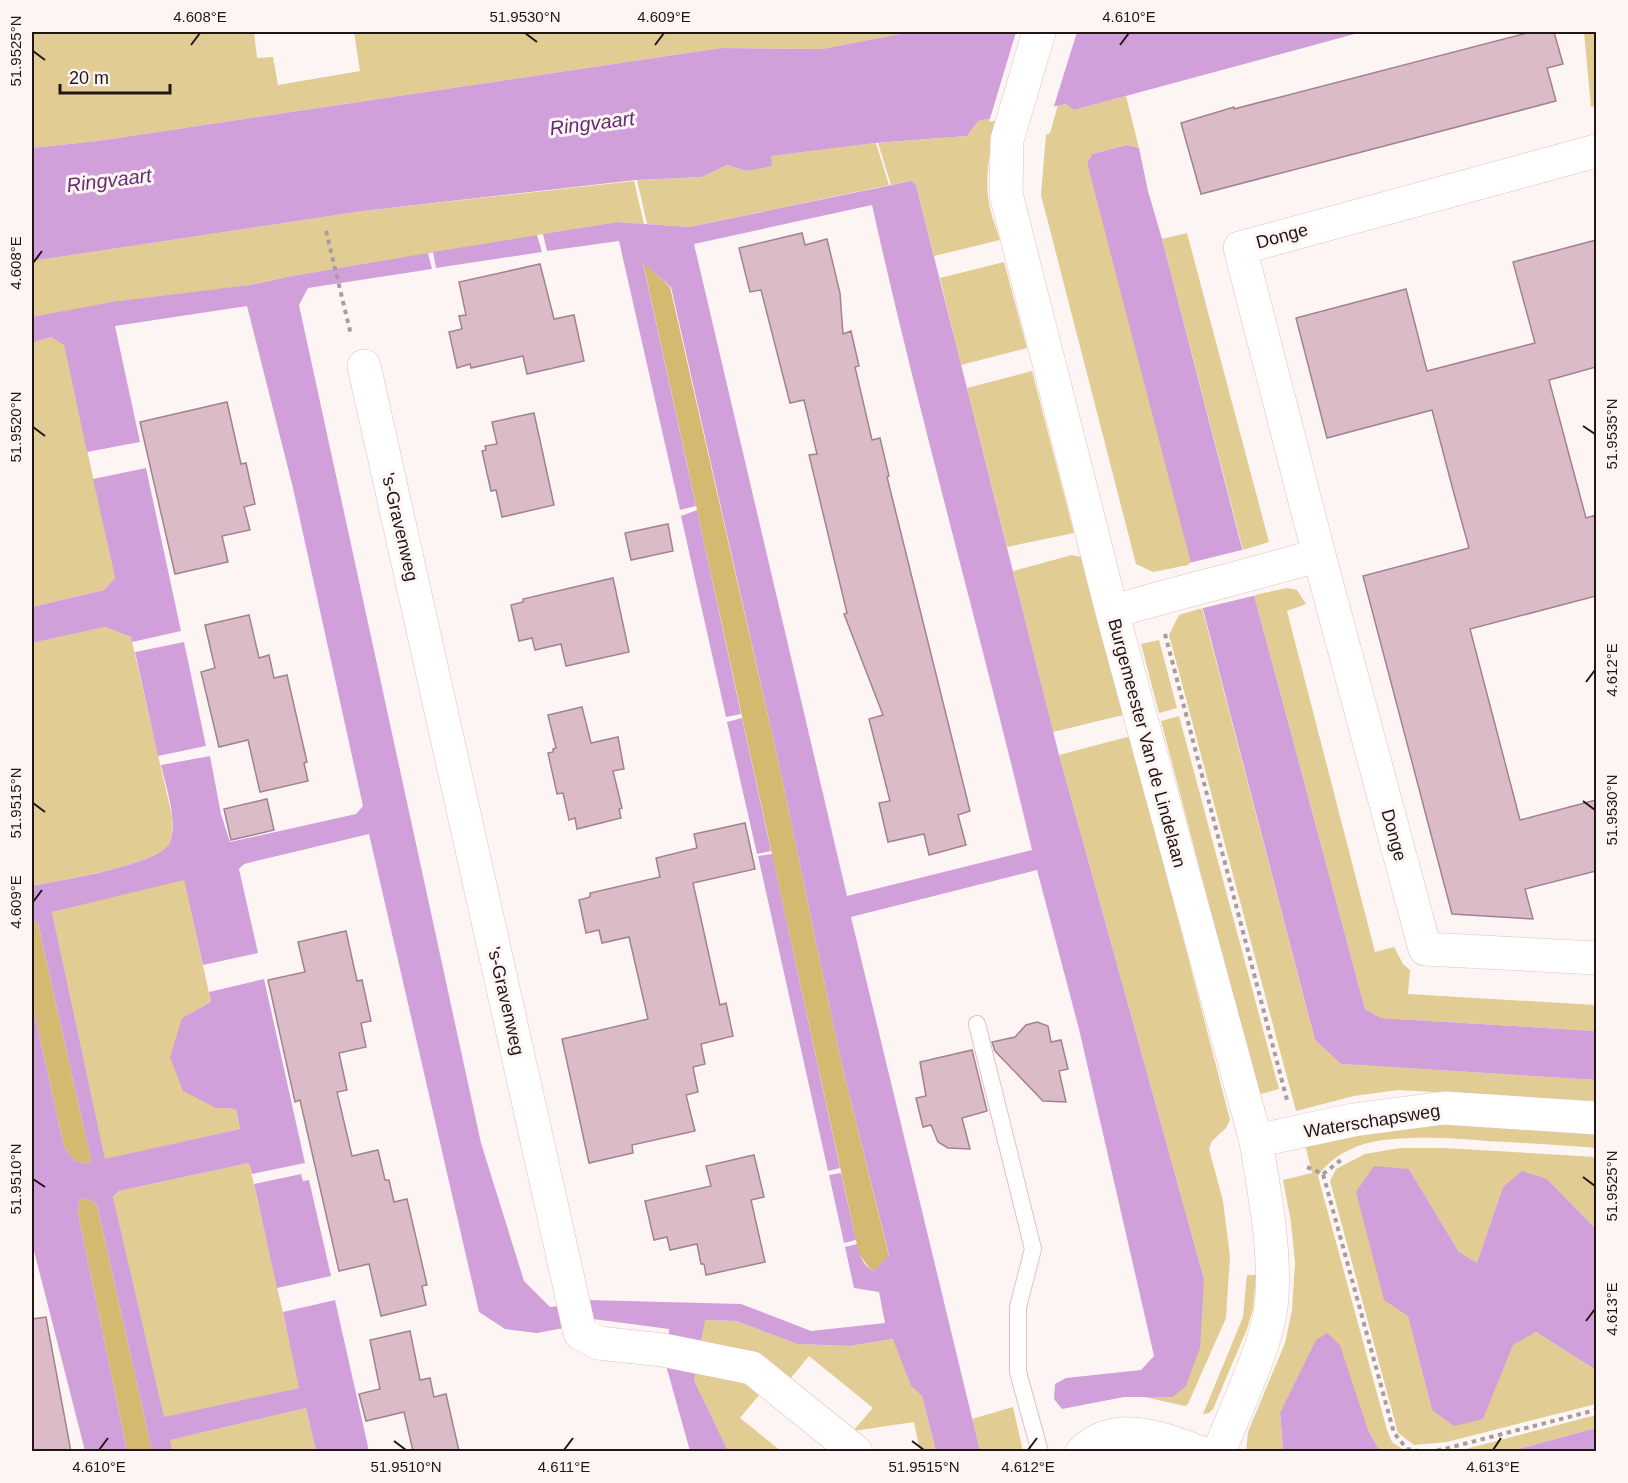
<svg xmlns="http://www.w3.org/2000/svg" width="1628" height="1483" font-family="Arial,sans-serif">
  <rect width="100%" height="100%" fill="#fdf5f4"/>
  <path fill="#e1cc93" d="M32 32H254L257 58 273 57 278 85 360 71 354 32H910L822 49 721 48 97 141 32 148Z
    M1584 32H1596V106L1591 107Z
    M1126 96 1139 148 1127 145 1092 154 1087 163 1193 564 1153 572 1136 564 1041 195 1046 135 1050 133 1058 105 1067 104 1074 110Z
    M998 117C991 145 984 174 989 203 991 215 996 228 1000 240L934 256 916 185 910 181 891 185 878 143 967 136 978 121Z
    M876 143 889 185 689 227 647 224 637 180 702 177 727 165 746 171 770 156Z
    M634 181 644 224 617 222 292 276 250 285 32 317V261L363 211Z
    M1187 233 1269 542 1243 550 1162 239Z
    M1004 262 1027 348 961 365 940 278Z
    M51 337 64 344 115 578 104 590 32 607V343Z
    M1032 371 1074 533 1007 547 967 388Z
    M1072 555 1082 557 1123 715 1053 732 1013 571Z
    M1287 588 1297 590 1306 604 1287 611 1375 952 1394 947 1403 964 1410 970 1408 994 1596 1005V1031L1381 1018 1365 1009 1254 595Z
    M1202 608 1315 1040 1341 1064 1596 1080V1101L1398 1090 1354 1096 1296 1111 1169 635 1179 615Z
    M105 627 131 637 172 816C172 824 173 837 169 844 158 865 57 881 32 886V643Z
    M1159 640 1177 708 1159 713 1141 644Z
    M1179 716 1279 1089 1261 1094 1256 1084 1161 721Z
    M1131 736 1230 1120 1226 1128 1212 1141 1209 1149 1223 1201 1230 1256 1226 1318 1188 1404 1185 1406 1144 1397H1173L1204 1279 1059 755Z
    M184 879 211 1002 182 1018 216 1108 236 1109 240 1129 105 1160 52 912Z
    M1431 1124 1596 1134V1148C1560 1145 1523 1143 1486 1141 1450 1138 1392 1134 1358 1146 1341 1153 1328 1161 1318 1176L1387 1430 1392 1442 1405 1451H1380L1368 1430 1280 1413 1283 1451 1246 1452 1248 1432 1285 1343 1292 1310 1295 1263 1291 1222 1283 1180 1312 1173 1305 1144Z
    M1400 1148H1444L1596 1157V1229L1547 1179 1503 1187 1477 1264 1459 1252 1409 1169 1408 1315 1432 1410 1482 1418 1513 1344 1536 1332 1596 1370V1404L1447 1442 1414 1445 1398 1433 1330 1181 1336 1169 1365 1154Z
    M249 1163 300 1388 164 1418 113 1198 119 1191Z
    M1247 1275H1256L1253 1309 1247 1329 1213 1409 1209 1413 1203 1414 1243 1317Z
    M704 1320 736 1321 797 1344 850 1346 894 1339 911 1386 922 1396 936 1451H920L914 1422 853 1431 873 1408 809 1356 790 1379 701 1342Z
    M696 1367 738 1376 760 1394 740 1418 781 1451H728L694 1380Z
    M1013 1407 1023 1451H980L972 1419Z
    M306 1408 316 1451H172L169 1440Z
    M1596 1415V1428L1511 1451 1454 1452Z"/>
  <path fill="#d5b970" d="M643 262 670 287 779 764 840 1057 889 1256 874 1271 870 1269 859 1254Z
    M32 920 38 924 91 1160 87 1164 73 1160 64 1146 32 1003Z
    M86 1198 97 1205 152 1451H127L78 1213 79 1200Z"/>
  <path fill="#d1a0db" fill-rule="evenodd" d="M910 32H1362L1074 110 1066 104 978 121 967 136 876 143 771 156 772 166 746 171 727 165 702 177 636 180 363 211 32 261V148L97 141 721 48 822 49Z
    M1127 145 1139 148 1148 191 1162 239 1254 595 1365 1009 1381 1018 1596 1031V1080L1341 1064 1315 1040 1087 163 1092 154Z
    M911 181 916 185 1059 755 1204 1279 1200 1348 1186 1386 1173 1397H1124L1062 1409 1054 1399 1055 1384 1066 1378 1141 1370 1154 1356 1079 1029 1037 870 851 917 980 1451H936L922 1396 911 1386 893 1339 850 1346 797 1344 736 1321 705 1320 694 1380 728 1451H690L667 1369 669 1329 593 1319 588 1300 741 1304 811 1331 885 1323 879 1292 854 1288 845 1247 857 1244C859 1255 864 1267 874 1271L889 1255 840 1057 779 764 671 287 643 263 696 506 680 510 619 241 547 251 543 234 617 222 689 227ZM872 205C920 421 981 634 1032 850L847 896 694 244Z
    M537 235 542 252 436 268 433 252Z
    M428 253 432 269 308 288 299 305 481 1143 524 1281 550 1307 559 1306 564 1328 537 1333 505 1329 479 1312 369 834 244 864 239 869 258 953 203 965 184 880 52 912 105 1159 240 1129 236 1109 216 1108 183 1091 170 1057 182 1018 211 1002 209 992 264 979 305 1163 252 1174 249 1163 119 1191 113 1197 164 1417 299 1388 283 1312 335 1300 369 1451H316L306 1408 170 1440 172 1451H152L97 1205 86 1198 79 1200 78 1213 127 1451H85L32 1243V1003L64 1146 73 1160 87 1164 91 1160 38 924 32 920V886C56 881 162 865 170 842 178 821 166 787 161 765L210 756 221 814 230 842 356 814 363 806 293 488 247 306 115 326 140 442 87 452 64 345 51 337 32 343V317L112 302 250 285 292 276Z
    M146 468 181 631 132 642 131 637 105 627 32 643V607L104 590 115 578 93 479Z
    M697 510 741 714 726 717 681 516Z
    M184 642 206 746 158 756 135 652Z
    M742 718 771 851 757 854 727 722Z
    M772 854 840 1168 828 1171 758 856Z
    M1374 1166 1409 1169 1459 1252 1477 1263 1503 1187 1522 1171 1547 1179 1596 1229V1370L1536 1332 1513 1345 1483 1419 1454 1426 1432 1410 1408 1316 1384 1300 1356 1192Z
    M841 1173 856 1240 844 1243 829 1175Z
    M301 1174 303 1181 309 1180 331 1276 277 1288 254 1184Z
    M1327 1333 1340 1345 1368 1430 1380 1451H1283L1280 1413 1316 1340Z
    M1596 1428V1451H1511Z"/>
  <path fill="#fdf5f4" d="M1016 32H1077L1053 109 989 122Z
    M1246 549 1257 595 1199 609 1189 563Z"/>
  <path fill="#dbbbc8" stroke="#a1838f" stroke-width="1.5" d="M1531 32H1554L1563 64 1547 68 1556 101 1201 194 1181 123 1234 107V109Z
    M802 233 805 245 827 239 840 293 843 334 851 331 859 366 855 367 872 440 880 438 889 476 887 477 970 811 958 815 966 845 929 855 924 834 888 842 879 803 890 801 869 719 883 715 844 614 847 613 809 455 817 454 804 400 790 403 761 290 750 292 739 248Z
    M1596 240V367L1549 380 1586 518 1596 515V596L1470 629 1520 820 1596 800V871L1525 889 1533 919 1452 914 1363 576 1469 548 1453 490 1432 410 1327 438 1296 318 1406 289 1427 371 1535 343 1513 262Z
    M540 264 554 319 574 315 584 361 527 374 523 356 471 368 470 364 457 368 449 332 462 329 459 316 466 315 459 282Z
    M227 402 241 464 246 463 255 504 244 507 250 530 222 536 228 562 175 574 140 422Z
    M534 413 554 505 502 517 496 490 491 491 482 451 486 450 485 446 497 444 492 422Z
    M668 524 673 551 631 560 625 533Z
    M613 578 629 652 566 666 561 644 535 650 532 638 519 641 511 605 523 602V599Z
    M249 615 259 658 269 655 274 678 287 675 307 762 304 763 308 781 260 792 248 740 219 747 201 672 215 668 205 625Z
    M582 707 591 743 618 737 624 769 613 771 622 808 619 809 621 818 577 829 575 818 569 820 563 793 557 794 548 753 553 752V749L556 748 548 715Z
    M267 799 274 830 231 840 224 809Z
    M745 823 755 869 693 883 720 1005 726 1003 733 1036 701 1044 705 1064 693 1067 698 1092 686 1095 695 1131 632 1145 633 1153 589 1163 562 1039 648 1019 629 937 602 943 599 930 586 933 579 900 590 897V893L660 877 656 858 697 848 694 834Z
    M346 931 357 981 362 980 371 1021 361 1023 366 1047 339 1053 347 1090 337 1092 352 1156 378 1150 385 1180H389L394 1202 407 1199 427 1285 422 1286 426 1305 381 1316 369 1264 339 1271 300 1100 295 1102 268 980 305 972 298 942Z
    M1037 1022 1048 1026 1051 1042 1061 1040 1068 1069 1059 1071 1066 1102 1043 1101 995 1051 992 1042 1015 1037 1026 1025Z
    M972 1050 987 1111 962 1118 970 1149 948 1148 938 1142 931 1125 923 1127 916 1098 926 1096 920 1062Z
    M754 1155 764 1197 751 1200 765 1262 706 1275 704 1264H701L697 1244 670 1250 667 1237 654 1240 645 1201 711 1186 706 1166Z
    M46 1317 71 1452H32V1319Z
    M410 1331 420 1380 430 1378 434 1397 446 1394 459 1451H413L404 1412 366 1421 359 1394 380 1389 370 1340Z"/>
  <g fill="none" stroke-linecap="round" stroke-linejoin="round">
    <defs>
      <path id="lane" d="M977 1024 1033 1249 1018 1307V1372L1040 1452"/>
      <path id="street" d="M1039 32 1007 140 1006 194 1112 612 1256 1141
        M1596 151 1240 248 1319 555 1425 949 1596 958
        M364 366 580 1333 598 1343 663 1350 752 1368 856 1452
        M1112 612C1180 591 1250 576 1319 555
        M1082 1452C1116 1419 1161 1438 1199 1452"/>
      <path id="secondary" d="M1219 1452C1236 1407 1270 1342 1272 1296 1275 1244 1264 1192 1256 1141L1353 1120 1444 1108 1596 1118"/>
    </defs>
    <use href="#lane" stroke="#e3c1bd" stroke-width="18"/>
    <use href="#street" stroke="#e3c1bd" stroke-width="34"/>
    <use href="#secondary" stroke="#e3c1bd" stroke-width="34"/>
    <path stroke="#a79d9c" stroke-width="4" stroke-dasharray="4.5 4.5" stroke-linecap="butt" d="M326 231 351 335
      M1165 634 1287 1100
      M1307 1167 1323 1174 1394 1433 1407 1449 1424 1452
      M1323 1174 1341 1160
      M1428 1452 1444 1449 1596 1410"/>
    <use href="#lane" stroke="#fff" stroke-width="16"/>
    <use href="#street" stroke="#fff" stroke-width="33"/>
    <use href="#secondary" stroke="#fff" stroke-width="33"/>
  </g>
  <path fill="none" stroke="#221615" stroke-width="2" d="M525 33 537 42M191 45 200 33M655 45 664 33M1120 45 1129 33M33 51 45 60M33 263 42 251M1583 426 1595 434M33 427 45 436M1586 682 1595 670M1583 801 1595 810M33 803 45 812M33 902 42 890M1583 1177 1595 1186M33 1179 45 1187M1586 1321 1595 1309M394 1441 406 1450M912 1441 924 1450M99 1450 108 1438M564 1450 573 1438M1028 1450 1037 1438M1493 1450 1501 1438"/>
  <g text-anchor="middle" stroke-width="6" stroke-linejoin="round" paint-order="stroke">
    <g font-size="18" fill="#221615" stroke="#fdf5f4">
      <text transform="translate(1282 236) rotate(-15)" y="6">Donge</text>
      <text transform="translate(400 527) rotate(77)" y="6">'s-Gravenweg</text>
      <text transform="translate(1147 743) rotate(75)" y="6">Burgemeester Van de Lindelaan</text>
      <text transform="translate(1394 835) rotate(75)" y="6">Donge</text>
      <text transform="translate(506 1001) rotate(77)" y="6">'s-Gravenweg</text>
      <text transform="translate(1372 1121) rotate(-9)" y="6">Waterschapsweg</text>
    </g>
    <g font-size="20" font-style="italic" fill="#662c72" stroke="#fdf5f4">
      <text transform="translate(592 123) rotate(-7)" y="7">Ringvaart</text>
      <text transform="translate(109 180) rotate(-7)" y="7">Ringvaart</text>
    </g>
  </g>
  <rect width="1628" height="1483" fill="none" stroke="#fdf5f4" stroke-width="66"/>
  <path d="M60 84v9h110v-9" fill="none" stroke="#221615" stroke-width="3"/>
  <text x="69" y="84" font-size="18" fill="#221615" stroke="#fdf5f4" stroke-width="4.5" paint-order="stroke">20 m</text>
  <rect x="33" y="33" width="1562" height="1417" fill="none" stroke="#221615" stroke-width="2"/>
  <g font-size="15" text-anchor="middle" fill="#221615">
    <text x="200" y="22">4.608°E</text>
    <text x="525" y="22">51.9530°N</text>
    <text x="664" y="22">4.609°E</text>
    <text x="1129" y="22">4.610°E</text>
    <text transform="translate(16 51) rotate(-90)" y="5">51.9525°N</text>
    <text transform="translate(16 263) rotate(-90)" y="5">4.608°E</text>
    <text transform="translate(16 427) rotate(-90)" y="5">51.9520°N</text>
    <text transform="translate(1612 434) rotate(-90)" y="5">51.9535°N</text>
    <text transform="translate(1612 670) rotate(-90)" y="5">4.612°E</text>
    <text transform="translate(16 803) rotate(-90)" y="5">51.9515°N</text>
    <text transform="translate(1612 810) rotate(-90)" y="5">51.9530°N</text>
    <text transform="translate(16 902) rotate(-90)" y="5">4.609°E</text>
    <text transform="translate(16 1179) rotate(-90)" y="5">51.9510°N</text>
    <text transform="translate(1612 1186) rotate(-90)" y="5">51.9525°N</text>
    <text transform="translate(1612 1309) rotate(-90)" y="5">4.613°E</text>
    <text x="99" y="1472">4.610°E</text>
    <text x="406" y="1472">51.9510°N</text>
    <text x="564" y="1472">4.611°E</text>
    <text x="924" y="1472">51.9515°N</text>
    <text x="1028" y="1472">4.612°E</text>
    <text x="1493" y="1472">4.613°E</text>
  </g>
</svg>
